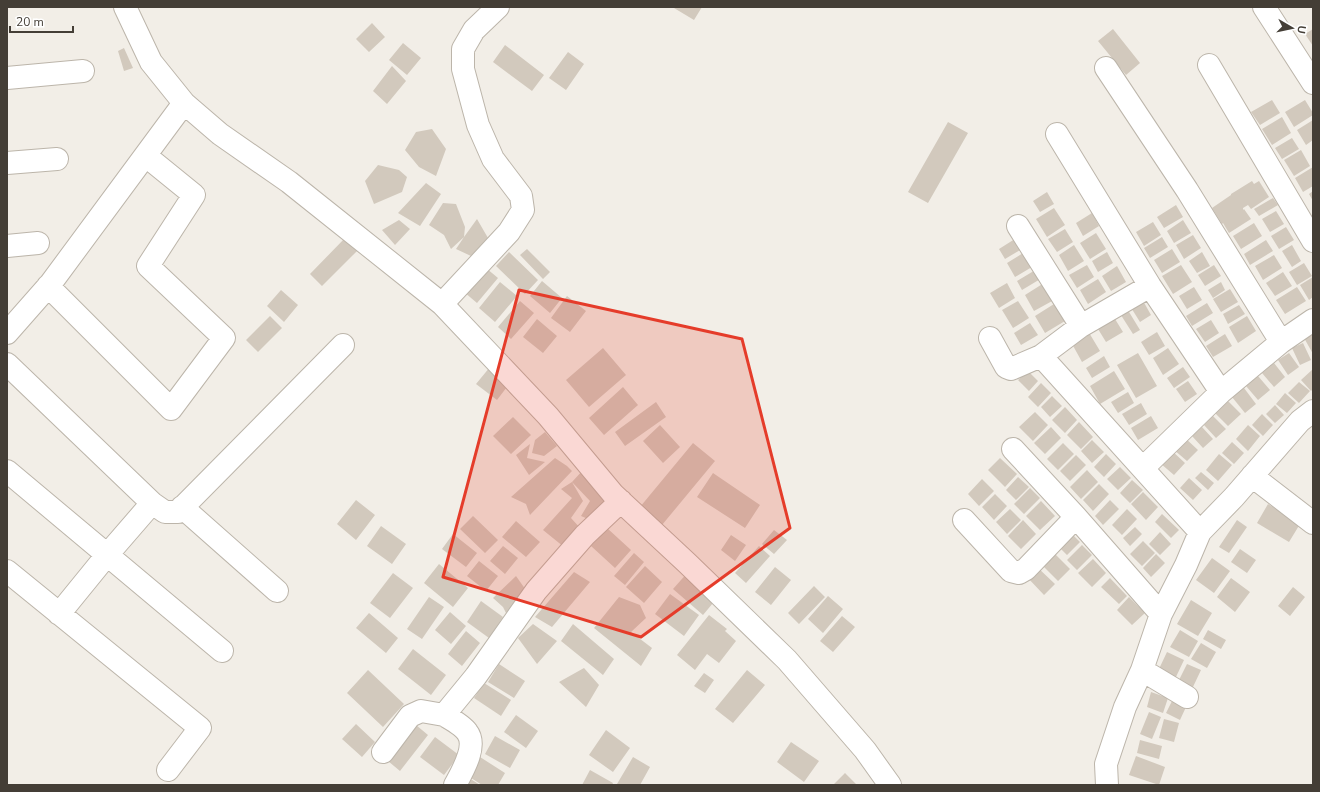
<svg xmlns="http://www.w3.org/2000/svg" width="1320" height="792" font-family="'Nunito Sans',sans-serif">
  <rect width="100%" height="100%" fill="#f2eee7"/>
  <path fill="#d2c9bd" d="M674 7H702L694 20 674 8Z
    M372 23 385 37 369 52 356 39Z
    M1113 29 1140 63 1126 75 1098 41Z
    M1313 29V46L1305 34Z
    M403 43 421 58 407 75 389 60Z
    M505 45 544 75 532 91 493 62Z
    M124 48 133 68 124 71 118 51Z
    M568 52 584 64 566 90 549 78Z
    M392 66 406 81 387 104 373 91Z
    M1272 100 1280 113 1260 125 1251 112Z
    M1305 100 1313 113V115L1294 127 1285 112Z
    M1282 117 1291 133 1272 145 1262 129Z
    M1313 120V140L1306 145 1297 130Z
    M948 122 968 133 928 203 908 192Z
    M432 129 446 149 436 176 419 167 405 150 416 132Z
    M1292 138 1299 149 1282 159 1275 148Z
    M1301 150 1310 166 1294 176 1284 160Z
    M378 165 399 170 407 177 402 192 374 204 365 181Z
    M1313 167V186L1303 192 1295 178Z
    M1252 181 1254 184 1259 181 1269 197 1251 209 1248 205 1243 208V210L1244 209 1251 219 1229 233 1223 223 1222 224 1212 208 1231 195V194Z
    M426 183 441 194 420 226 398 213Z
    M1313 191V201L1309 194Z
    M1047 192 1054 204 1040 212 1033 201Z
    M1273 198 1278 205 1259 216 1254 209Z
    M443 203 456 204 465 227 464 237 477 219 488 238 471 256 456 249 464 237 451 249 444 235 429 225Z
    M1176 205 1183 217 1164 228 1157 217Z
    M1054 208 1065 225 1047 237 1036 219Z
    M1276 211 1284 224 1270 232 1262 219Z
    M1092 213 1099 226 1083 236 1076 223Z
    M399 220 410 229 395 245 382 230Z
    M1183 220 1191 233 1174 243 1167 231Z
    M1153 222 1161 235 1144 246 1136 232Z
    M1254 223 1262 236 1241 249 1233 236Z
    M1286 227 1294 240 1279 249 1271 236Z
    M1065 229 1073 242 1057 252 1048 239Z
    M1096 233 1106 249 1090 259 1080 243Z
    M1193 235 1201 248 1184 259 1176 245Z
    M1018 237 1025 247 1005 259 999 249Z
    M1162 237 1168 247 1150 258 1144 248Z
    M345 238 358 250 322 286 310 274Z
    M1266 240 1273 251 1250 265 1244 254Z
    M1074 245 1084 261 1068 271 1059 255Z
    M1292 245 1301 261 1292 267 1282 251Z
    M527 249 550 272 543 279 520 255Z
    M1172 249 1180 262 1162 273 1154 260Z
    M1028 250 1037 264 1015 277 1007 263Z
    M509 252 538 280 525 294 496 266Z
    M1107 252 1113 263 1098 272 1092 261Z
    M1202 252 1210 266 1197 273 1189 261Z
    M1274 255 1282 268 1263 280 1255 266Z
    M1304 263 1312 276 1297 285 1289 272Z
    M1087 265 1094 277 1077 288 1069 275Z
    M1181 265 1192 282 1173 294 1162 276Z
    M1214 265 1221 276 1205 286 1198 275Z
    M1117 266 1126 282 1111 291 1102 276Z
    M486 268 498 278 477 303 464 292Z
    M1037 269 1042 278 1022 290 1017 281Z
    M1283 272 1292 286 1275 296 1266 283Z
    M1313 277V297L1309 300 1300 285Z
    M1098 279 1106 292 1088 304 1080 290Z
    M542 281 562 298 550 313 530 296Z
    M500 282 517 296 495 322 479 308Z
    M1221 282 1225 290 1213 298 1208 290Z
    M1007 283 1015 298 999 308 990 293Z
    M1044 283 1054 300 1034 311 1025 295Z
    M1194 287 1202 300 1187 309 1179 296Z
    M1297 287 1306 301 1285 314 1276 300Z
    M1230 289 1238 302 1221 312 1213 299Z
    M281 290 298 305 284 322 267 306Z
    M567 296 586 311 570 332 551 318Z
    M1142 299 1151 315 1140 322 1130 306Z
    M520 301 534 313 511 339 498 327Z
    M1018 301 1029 318 1013 328 1002 310Z
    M1207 303 1213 313 1192 326 1186 316Z
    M1054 304 1065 321 1045 333 1035 316Z
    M1239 305 1245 314 1228 324 1223 314Z
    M1126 307 1140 330 1133 334 1119 312Z
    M270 316 282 328 258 352 246 340Z
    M1247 316 1256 331 1238 343 1229 327Z
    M537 319 557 336 543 353 523 337Z
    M1115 319 1123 332 1106 342 1098 329Z
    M1211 320 1219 333 1205 342 1196 329Z
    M1030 323 1038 335 1021 345 1014 333Z
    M1088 331 1100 351 1082 362 1071 342Z
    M1157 332 1165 346 1149 355 1141 342Z
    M1313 333V354L1303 336Z
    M1225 334 1232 346 1213 357 1206 346Z
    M1303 343 1311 360 1300 365 1292 348Z
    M603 348 626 375 589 407 566 380Z
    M1168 348 1179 364 1163 375 1153 358Z
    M1138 353 1157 386 1136 398 1117 365Z
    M1289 353 1299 367 1288 375 1278 360Z
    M1104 356 1110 367 1092 378 1086 368Z
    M1274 363 1285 377 1274 387 1262 373Z
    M490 367 510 383 497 400 476 384Z
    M1183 367 1190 377 1174 388 1167 378Z
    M1313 369V389L1311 391 1301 380Z
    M1028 371 1038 381 1029 391 1018 380Z
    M1114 371 1125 389 1100 404 1090 386Z
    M1258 376 1270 390 1258 400 1246 386Z
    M1188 381 1197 394 1185 402 1176 389Z
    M1299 382 1310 391 1299 403 1288 393Z
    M1041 383 1051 393 1038 407 1028 397Z
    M623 387 638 405 604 435 589 418Z
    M1244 388 1256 404 1245 413 1232 397Z
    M1128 392 1134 403 1118 413 1111 402Z
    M1285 393 1296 403 1287 413 1276 404Z
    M1052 396 1062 406 1050 417 1041 407Z
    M1228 401 1241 414 1228 426 1215 413Z
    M656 402 666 417 625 446 615 432Z
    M1141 403 1147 414 1129 425 1122 414Z
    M1275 405 1284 415 1275 423 1266 414Z
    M1065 407 1077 420 1065 433 1052 420Z
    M1035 412 1048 425 1033 441 1019 427Z
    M1262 414 1273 425 1263 436 1252 425Z
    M1151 416 1158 428 1138 440 1131 428Z
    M1213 416 1226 429 1216 438 1204 425Z
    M513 417 531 435 511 454 493 436Z
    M1079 422 1093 437 1081 449 1067 435Z
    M660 425 680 447 663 463 643 441Z
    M1248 425 1260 436 1248 451 1236 439Z
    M1051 427 1061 438 1045 454 1034 443Z
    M1202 427 1213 439 1203 448 1192 436Z
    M545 432 557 446 544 456 532 453 535 440Z
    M1184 437 1198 450 1187 461 1173 449Z
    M1092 440 1104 452 1092 463 1081 451Z
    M1232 442 1244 453 1234 464 1222 453Z
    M693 443 715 461 662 525 640 507Z
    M1063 443 1074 454 1058 470 1047 459Z
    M530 444 527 458 545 462 529 475 516 455Z
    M1171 450 1185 463 1174 475 1160 463Z
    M1106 454 1116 464 1104 477 1094 467Z
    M1219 454 1232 465 1218 481 1206 470Z
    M1076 455 1086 465 1070 481 1060 471Z
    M555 458 567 466 572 471 530 515 526 504 511 497Z
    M1000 458 1017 474 1005 487 988 470Z
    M1120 467 1131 478 1118 490 1107 479Z
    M583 470 609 500 595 522 581 516 590 501 572 482 583 501 571 518 582 530 564 547 543 530 572 498 561 489 572 482Z
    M1087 470 1098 482 1081 499 1070 487Z
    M1201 472 1214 483 1208 490 1195 478Z
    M713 473 760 505 745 528 697 497Z
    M1018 477 1029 487 1016 500 1006 490Z
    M1189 478 1202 490 1193 500 1180 488Z
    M982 479 994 491 979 506 968 494Z
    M1132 480 1143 490 1130 503 1120 493Z
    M1099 484 1109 494 1093 511 1083 500Z
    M1030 488 1040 498 1024 514 1014 504Z
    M1143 492 1158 507 1146 520 1131 504Z
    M995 494 1007 506 994 520 982 507Z
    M356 500 375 515 356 540 337 524Z
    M1110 500 1119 509 1103 525 1095 516Z
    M1041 501 1055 516 1040 530 1026 516Z
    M1268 504 1300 524 1289 542 1257 523Z
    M1010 509 1021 520 1007 534 996 522Z
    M1127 509 1137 519 1122 535 1112 525Z
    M1162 514 1179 530 1171 538 1155 522Z
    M473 516 498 540 485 553 460 529Z
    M1023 520 1036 534 1021 549 1008 536Z
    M1237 520 1247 527 1229 553 1219 547Z
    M516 521 540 542 526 557 502 537Z
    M381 526 406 544 392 564 367 546Z
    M1135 527 1142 534 1130 546 1123 538Z
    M607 528 631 550 615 568 591 546Z
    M774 530 787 540 774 554 762 544Z
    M1068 530 1080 542 1067 555 1055 543Z
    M1160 532 1171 544 1160 555 1149 544Z
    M453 534 477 553 466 567 442 549Z
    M731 535 746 545 735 561 721 550Z
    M1143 541 1155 553 1142 566 1130 554Z
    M1082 545 1092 555 1077 570 1067 560Z
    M503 546 518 558 505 574 490 561Z
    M759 546 770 556 746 583 735 573Z
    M1240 549 1256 560 1247 573 1231 562Z
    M1052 551 1070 569 1058 581 1040 563Z
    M634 553 644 562 625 585 614 576Z
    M1156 554 1165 563 1151 577 1143 568Z
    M1212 558 1230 571 1214 593 1196 580Z
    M1093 559 1106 573 1092 587 1078 573Z
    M479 561 498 576 486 591 467 576Z
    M439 564 468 588 453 607 424 583Z
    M645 566 662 582 644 603 626 587Z
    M1036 566 1055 584 1044 595 1026 576Z
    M775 567 791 580 771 605 755 592Z
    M689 571 718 597 703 615 673 589Z
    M574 572 590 582 552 627 535 617Z
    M393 573 413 588 390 618 370 603Z
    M516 576 528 593 506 613 503 607 493 598Z
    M1110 578 1127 596 1119 604 1101 587Z
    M1231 578 1250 592 1235 612 1217 597Z
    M814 586 825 597 799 624 788 613Z
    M1293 587 1305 597 1290 616 1278 606Z
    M670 594 699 615 684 636 655 614Z
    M828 596 843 609 823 633 808 619Z
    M429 597 444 607 422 639 407 629Z
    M619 597 640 605 646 618 631 632 652 648 641 666 594 628Z
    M1129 597 1145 613 1132 625 1117 610Z
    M1191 600 1212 613 1198 636 1177 624Z
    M481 601 503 617 489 638 467 622Z
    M450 612 466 626 451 644 435 630Z
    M369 613 398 638 386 653 356 628Z
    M709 615 727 629 725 631 736 641 719 663 707 654 695 670 677 655Z
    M842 616 855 627 833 652 820 641Z
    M533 624 557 641 537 664 518 638Z
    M573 624 614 659 603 675 561 641Z
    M1180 630 1198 641 1189 657 1170 647Z
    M1208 630 1226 640 1221 649 1203 639Z
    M466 631 480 643 462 666 448 654Z
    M1201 643 1216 652 1207 668 1191 659Z
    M413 649 446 675 431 695 398 669Z
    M1167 652 1184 660 1175 679 1158 671Z
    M499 664 525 681 514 698 488 682Z
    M1187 664 1201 670 1192 689 1178 682Z
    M584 668 599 685 586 707 559 682Z
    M368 670 404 704 383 727 347 693Z
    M747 670 765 685 733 723 715 709Z
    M704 673 714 680 705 693 694 686Z
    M484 683 511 700 501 716 474 698Z
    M1151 692 1168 698 1163 713 1147 707Z
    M1172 701 1186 707 1180 720 1166 713Z
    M1149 712 1161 717 1152 739 1140 734Z
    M516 715 538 731 526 748 504 732Z
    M1164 719 1179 723 1174 742 1159 738Z
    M356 724 375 742 362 757 342 739Z
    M416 725 428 735 400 771 388 761Z
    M606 730 630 748 613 772 589 755Z
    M495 736 520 750 510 768 485 754Z
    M435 737 459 755 444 775 420 757Z
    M1140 740 1162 746 1159 759 1137 753Z
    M791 742 819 761 804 782 777 762Z
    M1136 756 1165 767 1159 785 1129 775Z
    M480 757 505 773 498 785H482L468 776Z
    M633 757 650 767 640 785H618L617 784Z
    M590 770 613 783 612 785H582Z
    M845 773 857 785H833Z
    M466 776 480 785H460Z"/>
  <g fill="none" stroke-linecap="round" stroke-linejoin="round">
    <defs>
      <path id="minor" d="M125 7 151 62 184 103 220 134 289 182 442 304 548 416 613 494 687 563 787 660 865 750 890 785
        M1264 7 1313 83
        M1209 65 1313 241
        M1106 68 1187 190 1281 342
        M7 78 83 71
        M1057 134 1150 286 1221 392
        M7 163 57 159
        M1018 226 1081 326
        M7 246 38 243
        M48 286 171 409 224 338 148 266 194 195 146 156
        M442 304 509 232 523 210 521 196 493 159 478 125 463 69V49L474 30 498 7
        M7 333 51 283 184 103
        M990 338 1006 367 1011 369 1041 356 1081 326 1150 286
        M1041 356 1200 532
        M7 364 152 503 165 512H178L343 345
        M1013 449 1076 517 1161 614
        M1143 468 1221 392 1281 342 1313 320
        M7 471 222 651
        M1252 476 1313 523
        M182 507 277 591
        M964 520 1011 571 1019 573 1026 569 1076 517
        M7 571 200 728 168 770
        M59 614 107 555 152 503
        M1142 670 1187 697
        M444 715C451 719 463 726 467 732 478 746 462 772 455 785
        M383 752 410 716 421 711 444 715 476 676 536 591 585 535 621 501
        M1107 785 1106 764 1125 707 1142 670 1161 614 1186 565 1200 532 1234 497 1300 421 1313 411"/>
    </defs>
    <use href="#minor" stroke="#bcb5aa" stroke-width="24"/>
    <use href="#minor" stroke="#fff" stroke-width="22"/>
  </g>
  <path fill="#e53c2a" fill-opacity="0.2" stroke="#e53c2a" stroke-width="3" stroke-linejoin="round" d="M519 290 742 339 790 528 641 637 443 577Z"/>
  <rect width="1320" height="792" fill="none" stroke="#443e36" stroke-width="16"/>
  <g transform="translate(1292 28) rotate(99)" stroke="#ffffff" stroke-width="3" paint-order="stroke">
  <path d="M0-3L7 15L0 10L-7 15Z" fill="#443e36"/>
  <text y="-6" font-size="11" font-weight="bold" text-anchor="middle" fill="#443e36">U</text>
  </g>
  <path d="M10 26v6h63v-6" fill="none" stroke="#443e36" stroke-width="2"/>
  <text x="16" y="26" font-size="12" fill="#443e36" stroke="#ffffff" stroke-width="3" paint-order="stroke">20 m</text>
</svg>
